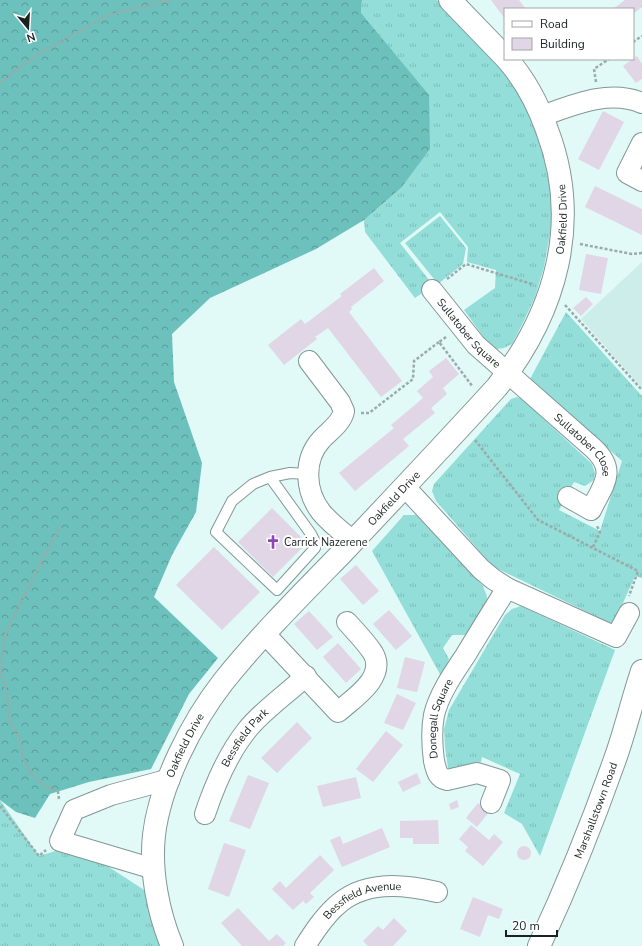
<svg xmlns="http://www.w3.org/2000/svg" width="642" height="946" font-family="'Nunito Sans',sans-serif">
  <defs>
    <pattern id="grass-tufts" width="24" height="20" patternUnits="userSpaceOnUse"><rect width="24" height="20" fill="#93ded8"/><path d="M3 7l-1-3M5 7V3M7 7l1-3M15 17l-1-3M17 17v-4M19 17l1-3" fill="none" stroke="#7ebeb9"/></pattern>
    <pattern id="forest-crowns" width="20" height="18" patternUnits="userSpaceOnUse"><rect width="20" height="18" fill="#6dc1bc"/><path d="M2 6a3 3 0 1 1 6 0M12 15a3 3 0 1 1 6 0" fill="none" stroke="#599c98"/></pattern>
  </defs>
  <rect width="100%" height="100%" fill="#e1f9f7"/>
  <path fill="#ccedea" d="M642 262V388L581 319Z"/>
  <path fill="url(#grass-tufts)" d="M362 0H437L478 41 510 80 529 113 543 153 551 193V228L544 267 535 297 522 325 512 344 504 348 497 349 490 346 464 310 495 288 496 270 467 262 468 247 440 212 400 243 433 285 415 298 365 232 364 220 401 188 361 13Z
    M440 216 466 248 463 264 438 284 405 243Z
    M566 312 642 396V578L635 576 615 621 610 623 498 569 489 562 436 501 432 491 434 484 511 399 517 397 522 399 592 464 595 473 594 480 585 486 574 482 559 510 600 531 622 461 530 379Z
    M404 515H416L483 586C484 590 487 594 487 598 487 612 473 625 465 635H452L443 648 449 659 441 676 372 551Z
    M521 606 615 650 540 856 522 824 504 813 520 774 482 757 481 762 453 771 448 768 445 747 444 729 449 710 505 615 512 609Z
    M0 800 39 856 75 845 158 899 173 946H0Z"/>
  <path fill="url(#forest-crowns)" d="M0 0H362L361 13 429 95 430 149 401 188 364 220 316 249 210 298 172 334 174 382 202 463 196 512 172 555 154 597 218 658 189 694 151 769 89 782 50 794 35 818 16 812 0 800Z"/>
  <path fill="#e0d6e6" d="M491 0H519L526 9H505V19Z
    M625 0H642V7L633 14V9H613Z
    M637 56 642 64V79L636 83 623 66Z
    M603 111 624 122 599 170 578 159Z
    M595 186 642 209V235L585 207Z
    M586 254 608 258 601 294 579 290Z
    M374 268 384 281 351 307 352 309 349 312 402 381 381 397 328 328 315 337 317 339 284 365 268 345 301 319 305 324 342 296 340 294Z
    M586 297 593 304 581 316 573 308Z
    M446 358 459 374 443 388 447 394 431 408 435 413 403 439 409 446 355 491 339 473 394 428 391 425 423 398 417 391 433 377 429 371Z
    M272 508 307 543 273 577 238 542Z
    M214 547 260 592 222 630 176 585Z
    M356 565 379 591 363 605 340 579Z
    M389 610 412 636 396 650 373 624Z
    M309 611 333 637 317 650 294 624Z
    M338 643 361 669 346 683 323 657Z
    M405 657 425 662 417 692 397 688Z
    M397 694 416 703 403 730 384 723Z
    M297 722 312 738 277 773 261 758Z
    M386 731 403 745 373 782 356 769Z
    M417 773 421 783 403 792 398 782Z
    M248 775 269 783 250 829 229 821Z
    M356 777 361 798 323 807 317 786Z
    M457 800 459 807 451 810 449 804Z
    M478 803 489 812 477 827 466 818Z
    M438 820 439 844H413V838H400V821Z
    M471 825 489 840 494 834 503 842 483 866 465 851 468 847 459 839Z
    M382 828 390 847 342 867 330 840 340 836 343 844Z
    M224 843 246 850 229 897 208 889Z
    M517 853a7 7 0 1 1 14 0a7 7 0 1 1-14 0Z
    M320 855 334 870 310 893 314 897 306 904 303 901 293 910 272 889 280 881 286 888Z
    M473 897 503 909 499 919 488 915 480 937 460 929Z
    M238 908 269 941 277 934 286 943 283 946H242L221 923Z
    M394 918 407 931 393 946H368L363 941 378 926 383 930Z"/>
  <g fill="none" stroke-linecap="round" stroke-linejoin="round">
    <defs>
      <path id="service" d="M270 477 311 534 315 542V548L277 590 216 532 232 501 253 484 270 477 290 473 308 474"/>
      <g id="minor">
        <path d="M542 116C573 105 609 89 642 103"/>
        <path d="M642 143 627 173 642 181"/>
        <path id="s1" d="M432 290 476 345 593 448C618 471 603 485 591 510L568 497"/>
        <path d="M309 361 340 402 344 411C342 423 328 432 321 440 303 460 305 491 321 512 330 523 342 532 353 541"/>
        <path d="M405 487 481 569 493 579 507 588 616 637 629 613"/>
        <path d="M265 634 338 712C354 698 387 677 373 653 366 642 356 632 347 622"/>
        <path id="s2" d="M491 803 500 780 477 773 447 780C437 778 436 769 434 761 432 746 431 731 434 715 439 694 453 674 465 656 479 633 493 610 507 588"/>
        <path id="s3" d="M205 814C215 784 227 755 247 730 262 711 288 693 306 676"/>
        <path d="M154 869 60 841 74 810 111 795 170 779"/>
        <path id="s4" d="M305 946C314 932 323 918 335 907 363 880 402 884 437 892"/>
      </g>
      <g id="tertiary">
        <path d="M450 0 505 57"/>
        <path id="s5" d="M172 946C158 912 150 871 154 835 160 784 192 722 223 682 259 637 301 595 342 553 394 498 446 443 497 387 556 312 582 222 547 130 538 104 525 80 507 59"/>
      </g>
      <g id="secondary">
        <path id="s6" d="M539 946C567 886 592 824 614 762 625 732 632 701 642 671"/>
      </g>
    </defs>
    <use href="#service" stroke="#829796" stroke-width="12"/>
    <use href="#minor" stroke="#829796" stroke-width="22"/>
    <use href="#tertiary" stroke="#829796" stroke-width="24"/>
    <use href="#secondary" stroke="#829796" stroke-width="24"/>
    <path stroke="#99abaa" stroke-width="2.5" stroke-dasharray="3 2" stroke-linecap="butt" d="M633 42 642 36
      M0 82 34 57 108 15 172 0
      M596 82 594 69 609 59
      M580 244 632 254 642 253
      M447 279 466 264 532 284
      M565 305 642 390
      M446 337 439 342 473 387
      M361 413H369L413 379 414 361 439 342
      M475 440 538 520 638 571 629 596
      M593 547 600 532 597 526
      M59 799 58 792 43 785 30 772 23 758 20 740 10 721 7 693 1 671 6 632 47 550 61 527
      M0 806 39 856 46 850"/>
    <use href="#service" stroke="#fff" stroke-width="10"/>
    <use href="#minor" stroke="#fff" stroke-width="20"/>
    <use href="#tertiary" stroke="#fff" stroke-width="22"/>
    <use href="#secondary" stroke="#fff" stroke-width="22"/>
  </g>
  <defs>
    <symbol id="church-bare" viewBox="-9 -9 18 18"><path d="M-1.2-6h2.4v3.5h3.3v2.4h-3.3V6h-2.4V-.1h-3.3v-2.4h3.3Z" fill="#9144b5" stroke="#fff" stroke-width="2.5" paint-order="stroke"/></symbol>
  </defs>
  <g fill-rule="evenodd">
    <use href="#church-bare" x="263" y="532" width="20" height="20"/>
  </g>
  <g text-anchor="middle" stroke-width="4" stroke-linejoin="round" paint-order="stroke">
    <g font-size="11" fill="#192221" stroke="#fff">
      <text dy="4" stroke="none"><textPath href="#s5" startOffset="869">Oakfield Drive</textPath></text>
      <text dy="4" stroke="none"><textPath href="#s1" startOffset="57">Sullatober Square</textPath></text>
      <text dy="4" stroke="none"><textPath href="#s1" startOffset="218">Sullatober Close</textPath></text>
      <text dy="4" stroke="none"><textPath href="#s5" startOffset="534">Oakfield Drive</textPath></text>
      <text dy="4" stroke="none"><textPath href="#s2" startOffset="148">Donegall Square</textPath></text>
      <text dy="4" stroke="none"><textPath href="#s3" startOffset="87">Bessfield Park</textPath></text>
      <text dy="4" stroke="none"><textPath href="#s5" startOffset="209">Oakfield Drive</textPath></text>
      <text dy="4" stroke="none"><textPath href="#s6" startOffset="147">Marshallstown Road</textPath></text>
      <text dy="4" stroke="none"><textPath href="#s4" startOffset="78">Bessfield Avenue</textPath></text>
    </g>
    <g font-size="11" fill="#192221" stroke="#fff" text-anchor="start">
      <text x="284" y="546">Carrick Nazerene</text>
    </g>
  </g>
  <rect x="504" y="8" width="130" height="52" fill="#ffffff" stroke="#a3a7a6"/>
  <rect x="512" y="21" width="20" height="6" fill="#ffffff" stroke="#a3a7a6"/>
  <text x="540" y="28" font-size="12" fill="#192221">Road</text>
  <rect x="512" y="38" width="20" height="12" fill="#e0d6e6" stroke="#a3a7a6"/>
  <text x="540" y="48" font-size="12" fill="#192221">Building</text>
  <g transform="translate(28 28) rotate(162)" stroke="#ffffff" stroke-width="3" paint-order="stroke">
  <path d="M0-3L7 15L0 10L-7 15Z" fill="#192221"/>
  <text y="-6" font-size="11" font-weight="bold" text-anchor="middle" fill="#192221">N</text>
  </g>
  <path d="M506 930v6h51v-6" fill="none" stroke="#192221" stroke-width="2"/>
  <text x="512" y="930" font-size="12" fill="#192221" stroke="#ffffff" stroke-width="3" paint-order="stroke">20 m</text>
</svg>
